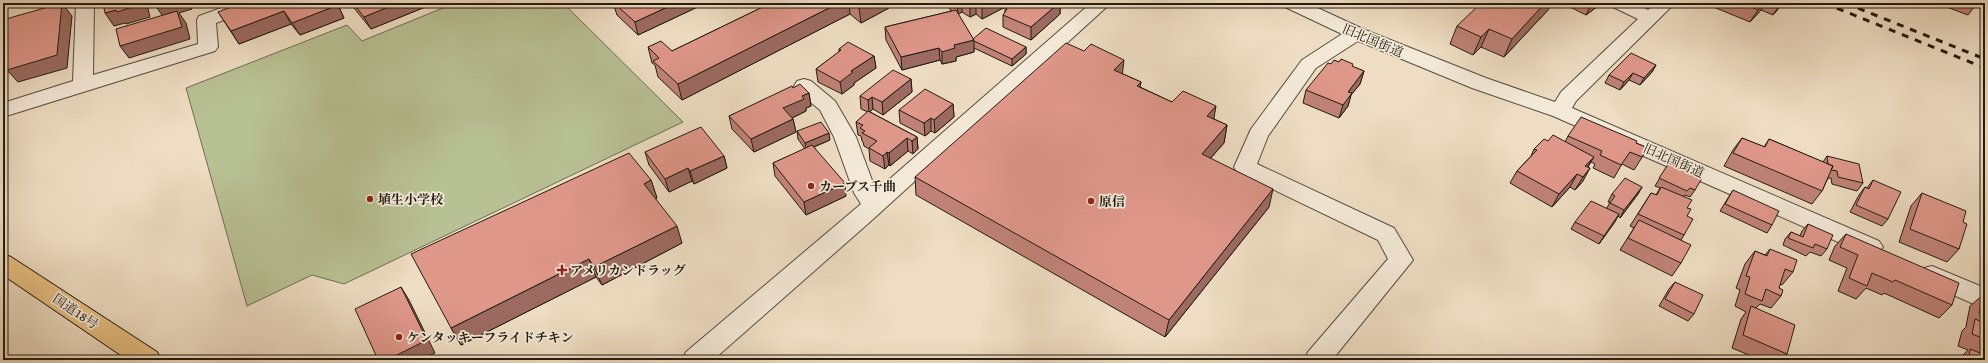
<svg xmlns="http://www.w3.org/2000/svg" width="1988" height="363" font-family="'Gentium Book Plus','Noto Serif JP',serif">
  <rect width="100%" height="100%" fill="#eeddc3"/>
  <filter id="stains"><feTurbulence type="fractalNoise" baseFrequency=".005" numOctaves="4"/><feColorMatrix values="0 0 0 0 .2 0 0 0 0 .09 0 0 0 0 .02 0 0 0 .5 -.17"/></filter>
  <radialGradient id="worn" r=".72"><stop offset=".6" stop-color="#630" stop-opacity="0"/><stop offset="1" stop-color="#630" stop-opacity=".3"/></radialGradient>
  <path fill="#b8c194" stroke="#6d6e52" d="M455 3H563L683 122 344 284 312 275 247 306 186 88 347 25 362 41Z"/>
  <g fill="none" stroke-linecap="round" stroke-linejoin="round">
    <defs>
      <path id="minor" d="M76 3H94L93 75 198 44 197 20 199 16 235 3H262L260 7 216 23 218 47 215 51 3 117V103L73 81Z
        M1091 3H1111L871 221 713 360H682L686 352 861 204 854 193 834 137 820 110 797 91 794 86 797 81 804 79 811 81 835 101 856 137 876 191Z
        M1283 3H1307L1363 29 1486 78 1555 102 1561 92 1638 19 1613 7 1611 3H1635L1648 10 1655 3H1675L1576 101 1572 108 1879 241 1883 247 1879 253 1871 256 1863 253 1553 116 1472 88 1358 41 1316 68 1268 136 1257 164 1394 228 1413 260 1332 360H1304L1308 352 1388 259 1378 240 1237 172 1234 167 1251 129 1302 60 1342 34 1285 7Z
        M1932 266 1985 288V309L1924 282 1920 275 1924 268Z"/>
      <path id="trunk" d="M3 254 11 257 157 352 161 360H128L3 275Z"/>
    </defs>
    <use href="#minor" stroke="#554c3e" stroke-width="2"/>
    <use href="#trunk" stroke="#221b11" stroke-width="2"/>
    <use href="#minor" fill="#f4e9d8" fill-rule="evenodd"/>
    <use href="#trunk" fill="#e7be82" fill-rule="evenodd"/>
    <path stroke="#221b11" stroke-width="3" stroke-dasharray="7 7" stroke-linecap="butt" d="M1824 3 1985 68
      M1845 3 1985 59"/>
  </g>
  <path fill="#c08277" stroke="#221b11" d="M350 3H435L371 29Z
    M613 3H706L638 35 617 15Z
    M771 3H889V8L861 23 850 14 682 100 658 77 655 65 652 63 648 47 672 51Z
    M950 3H1060V14L1031 40 1003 27V15L1005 13V7L982 19 976 14 970 17 962 12 958 14 973 39 1026 47V54L1012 66 974 48V52L956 57V61L942 64 940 60 902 70 886 40 885 27 952 11 950 10Z
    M1562 3H1600L1598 6 1586 15Z
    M1713 3H1783L1773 15 1761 10 1750 22 1711 6Z
    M1936 3H1977L1968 15Z
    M338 5 344 18 300 35 291 24 239 44 218 12Z
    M1549 9 1504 57 1481 47 1473 55 1450 44 1457 26Z
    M839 49 874 56 876 68 854 83V85L842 94 818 82 816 69 839 52Z
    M1331 64 1353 67 1364 71 1360 84 1351 95 1348 106 1339 118 1303 103 1306 90Z
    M1656 65 1652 72 1640 85 1629 80 1620 90 1605 83 1609 75Z
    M1123 74 1141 82 1140 87 1172 102 1214 119 1227 125 1224 143 1210 159 1269 207 1165 337 916 195 915 177Z
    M911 79 912 92 883 115 873 109 870 112 917 137 918 149 913 154 908 151 890 166 889 165 885 169 870 161 869 149 864 146 863 142 862 141 861 136 858 135 856 122 868 112 861 109 860 96Z
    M793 88 809 93 811 106 806 108V111L792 118 793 119 796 132 754 152 732 129 729 116Z
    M953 104 954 117 935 133 931 131 925 136 900 123 899 110Z
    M797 131 830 140 814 147 846 196 806 215 775 176 773 163 805 149 798 139Z
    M1568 136 1636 143 1648 148 1634 170 1622 164 1614 178 1593 168 1595 164 1591 162 1588 167 1583 181 1575 190 1570 187 1552 207 1510 183 1517 171 1531 156 1534 149 1548 141 1565 142Z
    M1742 138 1764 147 1769 139 1823 162 1827 156 1863 183 1857 191 1832 184 1831 178H1828L1822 191 1812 204 1724 166 1733 150Z
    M645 152 724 156 727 168 694 184 692 181 669 192 649 165Z
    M1669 163 1695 190 1690 197 1685 195 1684 196 1687 208V216L1684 235 1681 240V263L1672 276 1620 250 1634 228 1630 226 1651 193 1656 195 1660 188 1655 186Z
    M651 180 657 198 655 199 682 243 602 285 596 277 461 345 451 328Z
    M1873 180 1888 219 1882 226 1850 212 1859 195 1865 187 1867 188Z
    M1642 187 1638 194 1620 218 1618 216 1599 244 1571 229 1575 222 1607 208 1610 202H1608L1612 194Z
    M1733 190 1772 225 1767 233 1720 211 1728 198Z
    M1922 193 1963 222 1959 249 1947 262 1899 242 1911 206Z
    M1808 224 1827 249 1821 256 1810 252 1806 256 1783 245 1785 239 1791 232 1800 236 1802 231Z
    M1846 234 1952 305 1939 318 1884 293 1882 295 1866 288 1856 299 1838 291 1847 268 1829 260 1835 246Z
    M1770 249 1793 272 1782 285 1780 284 1779 288 1781 296 1771 308 1760 304 1756 308 1787 354 1782 360H1761L1732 348 1741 319 1746 312 1735 306 1740 290 1736 288 1745 264 1755 251 1765 255Z
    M1675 282 1694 314 1688 321 1659 306 1669 289Z
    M1984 294H1985V360H1962V356L1968 350 1958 346 1962 331 1967 326H1966L1970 306Z"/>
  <path fill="#9c6a61" stroke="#221b11" d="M62 3 72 16 67 68 18 82 7 70Z
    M141 3H147V4L150 17 126 24 125 23 114 26 105 13Z
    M162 3H190L192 9 179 13 186 23 190 39 129 58 120 46 164 18 155 5Z
    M398 3H435L371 29 364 17Z
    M676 3H706L638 35 635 22Z
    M839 3H849L850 14 682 100 678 84Z
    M867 3H889V8L861 23 859 7Z
    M957 3H962V12L958 14Z
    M973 3H976V14L970 17V5Z
    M988 3H1013L982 19V6Z
    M1059 3H1060V14L1031 40V27Z
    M1545 3H1551L1549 9 1504 57 1512 39Z
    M1592 3H1600L1598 6 1586 15Z
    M1764 3H1765L1761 10 1750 22 1758 10Z
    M1781 3H1783L1773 15Z
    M338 5 344 18 300 35 292 23Z
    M284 11 291 24 239 44 231 31Z
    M4 26 10 34 11 47 3 49V40Z
    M1489 29 1481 47 1473 55 1481 37Z
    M974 40V52L956 57V61L942 64V52L954 45Z
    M1026 47V54L1012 66V59Z
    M939 48 940 60 902 70 901 57Z
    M874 56 876 68 854 83V85L842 94 840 82 851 71Z
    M1124 60 1122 77 1114 70Z
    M1656 65 1652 72 1640 85 1644 78Z
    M1364 71 1360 84 1351 95 1348 106 1339 118 1343 105 1348 92Z
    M1633 73 1629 80 1620 90 1624 82Z
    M911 79 912 92 883 115 882 102Z
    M1141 82 1138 99 1137 86Z
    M809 93 811 106 806 108V111L786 121 783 108 802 96Z
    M872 97 873 109 869 113 868 100Z
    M953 104 954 117 935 133 934 120Z
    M1216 106 1213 124 1207 116Z
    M931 118V131L925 136 924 123Z
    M793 119 796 132 754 152 751 139Z
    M1227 125 1224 143 1198 172 1202 154Z
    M829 133 830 140 806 150 805 143Z
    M917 137 918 149 913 154 912 141Z
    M907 138 908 151 890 166 889 153Z
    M887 152 889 165 885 169 883 156Z
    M724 156 727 168 694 184 690 171Z
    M1594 157 1586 169 1585 166Z
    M688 168 692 181 669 192 665 179Z
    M1590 168 1583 181 1575 190 1583 177Z
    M1577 174 1570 187 1552 207 1559 194Z
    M651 180 657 198 650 201 644 184Z
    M845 183 846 196 806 215 804 202Z
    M1642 187 1638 194 1620 218 1624 210Z
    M1273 189 1269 207 1165 337 1169 320Z
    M1619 214 1615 222 1599 244 1604 236Z
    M677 226 682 243 602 285 594 267Z
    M589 259 596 277 461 345 451 328Z
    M401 287 409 300 435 353 420 360H387Z"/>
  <path fill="#df978a" stroke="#221b11" d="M62 3 57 55 7 70 6 19Z
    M103 3H141L142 4 117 12 116 10 105 13Z
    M154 3H162L155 5Z
    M241 3H336L338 5 292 23 284 11 231 31 218 12Z
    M353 3H398L364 17Z
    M614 3H676L635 22Z
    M771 3H839L678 84 653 61 659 58 648 47 661 41 672 51Z
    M854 3H867L859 7Z
    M978 3H988L982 6Z
    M1010 3H1059L1031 27 1003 15 1007 9 1005 7Z
    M1481 3H1545L1512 39 1489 29 1481 37 1457 26Z
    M1742 3H1764L1758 10Z
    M1961 3H1977L1973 8Z
    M956 10 974 40 954 45 955 48 942 52 939 48 901 57 885 27Z
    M177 11 182 27 120 46 116 29Z
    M4 26 5 40H3V27Z
    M986 28 1026 47 1012 59 974 41 973 39Z
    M848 42 874 56 851 71 853 72 840 82 816 69 841 50 839 49Z
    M1066 43 1084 51 1091 44 1124 60 1114 70 1141 82 1137 86 1172 102 1183 91 1216 106 1207 116 1227 125 1202 154 1273 189 1169 320 915 177Z
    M1631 53 1656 65 1644 78 1633 73 1624 82 1609 75Z
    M1341 59 1353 64 1352 66 1364 71 1348 92 1352 93 1343 105 1306 90 1328 63 1331 64 1334 60 1339 62Z
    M893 70 911 79 882 102 872 97 868 100 860 96Z
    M800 84 809 93 802 96 804 99 783 108 793 119 751 139 729 116 792 86 793 88Z
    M925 89 953 104 934 120 931 118 924 123 899 110Z
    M868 111 917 137 912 141 907 138 889 153 887 152 883 156 869 148 877 141 862 133 865 131 860 128 863 125 856 122Z
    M1581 117 1637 141 1636 143 1648 148 1642 157 1630 152 1621 165 1600 155 1602 151 1568 136Z
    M821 122 829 133 805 143 797 131Z
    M701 127 724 156 690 171 688 168 665 179 645 152Z
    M1553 135 1594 157 1585 166 1590 168 1583 177 1577 174 1559 194 1517 171 1537 150 1534 149 1544 139 1548 141Z
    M1742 138 1765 147 1769 139 1833 166 1822 191 1733 153Z
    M812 145 845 183 804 202 773 163Z
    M629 153 651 180 644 184 677 226 594 267 589 259 451 328 411 254Z
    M1827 156 1859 164 1863 183 1838 177 1837 171 1831 170 1833 166 1828 164Z
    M1669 163 1702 178 1695 190 1690 188 1687 191 1659 178Z
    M1625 178 1642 187 1624 210 1610 203 1615 196 1612 194Z
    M1873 180 1901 192 1888 219 1856 205 1865 187 1869 189Z
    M1661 187 1692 200 1687 208 1691 209 1687 216 1693 219 1684 235 1638 214 1651 193 1657 195Z
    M1733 190 1779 211 1772 225 1725 204Z
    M1922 193 1966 211 1963 222 1967 224 1959 249 1910 229Z
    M1591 201 1619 214 1604 236 1575 222Z
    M1639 220 1691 245 1681 263 1628 238Z
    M1808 224 1833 235 1827 249 1815 244 1813 248 1788 238 1791 232 1803 237Z
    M1846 234 1959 283 1952 305 1895 280 1893 282 1872 273 1867 286 1849 278 1858 255 1840 247Z
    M1770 249 1797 260 1793 272 1785 269 1779 288 1783 290 1781 296 1766 289 1762 301 1745 294 1750 277 1746 276 1755 251 1767 256Z
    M1675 282 1703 295 1694 314 1665 299Z
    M401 287 427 340 387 360H378L355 309Z
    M1984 294H1985V316L1979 313Z
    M1751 306 1795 325 1787 354 1743 335Z
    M1975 319 1985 323V339L1972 334Z
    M1970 349 1985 355V360H1969Z"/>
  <g fill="#8f2418" stroke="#f4e9d8" stroke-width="1.5">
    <circle cx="811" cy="186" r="4"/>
    <circle cx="370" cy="199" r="4"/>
    <circle cx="1091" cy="201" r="4"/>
    <path d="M560 264h4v4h4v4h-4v4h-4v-4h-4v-4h4z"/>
    <circle cx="399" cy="337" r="4"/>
  </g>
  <g text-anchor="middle" stroke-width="3.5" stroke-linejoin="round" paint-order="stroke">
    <g font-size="13" fill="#221b11" stroke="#f4e9d8">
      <text transform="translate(1373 40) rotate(23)" y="5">旧北国街道</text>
      <text transform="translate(1674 160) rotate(24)" y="5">旧北国街道</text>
      <text transform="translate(76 311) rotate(34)" y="5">国道18号</text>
    </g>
    <g font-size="13" font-weight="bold" fill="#221b11" stroke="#f4e9d8" text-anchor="start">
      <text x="819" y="191">カーブス千曲</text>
      <text x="378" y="204">埴生小学校</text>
      <text x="1099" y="206">原信</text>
      <text x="570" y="275">アメリカンドラッグ</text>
      <text x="407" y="342">ケンタッキーフライドチキン</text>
    </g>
  </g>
  <rect width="1988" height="363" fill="none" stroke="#eeddc3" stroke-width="16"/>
  <rect x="4" y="4" width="1980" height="355" fill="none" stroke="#221b11" stroke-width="2"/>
  <rect x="8" y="8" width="1972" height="347" fill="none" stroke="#221b11"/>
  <rect width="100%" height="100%" filter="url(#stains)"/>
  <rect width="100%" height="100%" fill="url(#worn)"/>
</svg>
